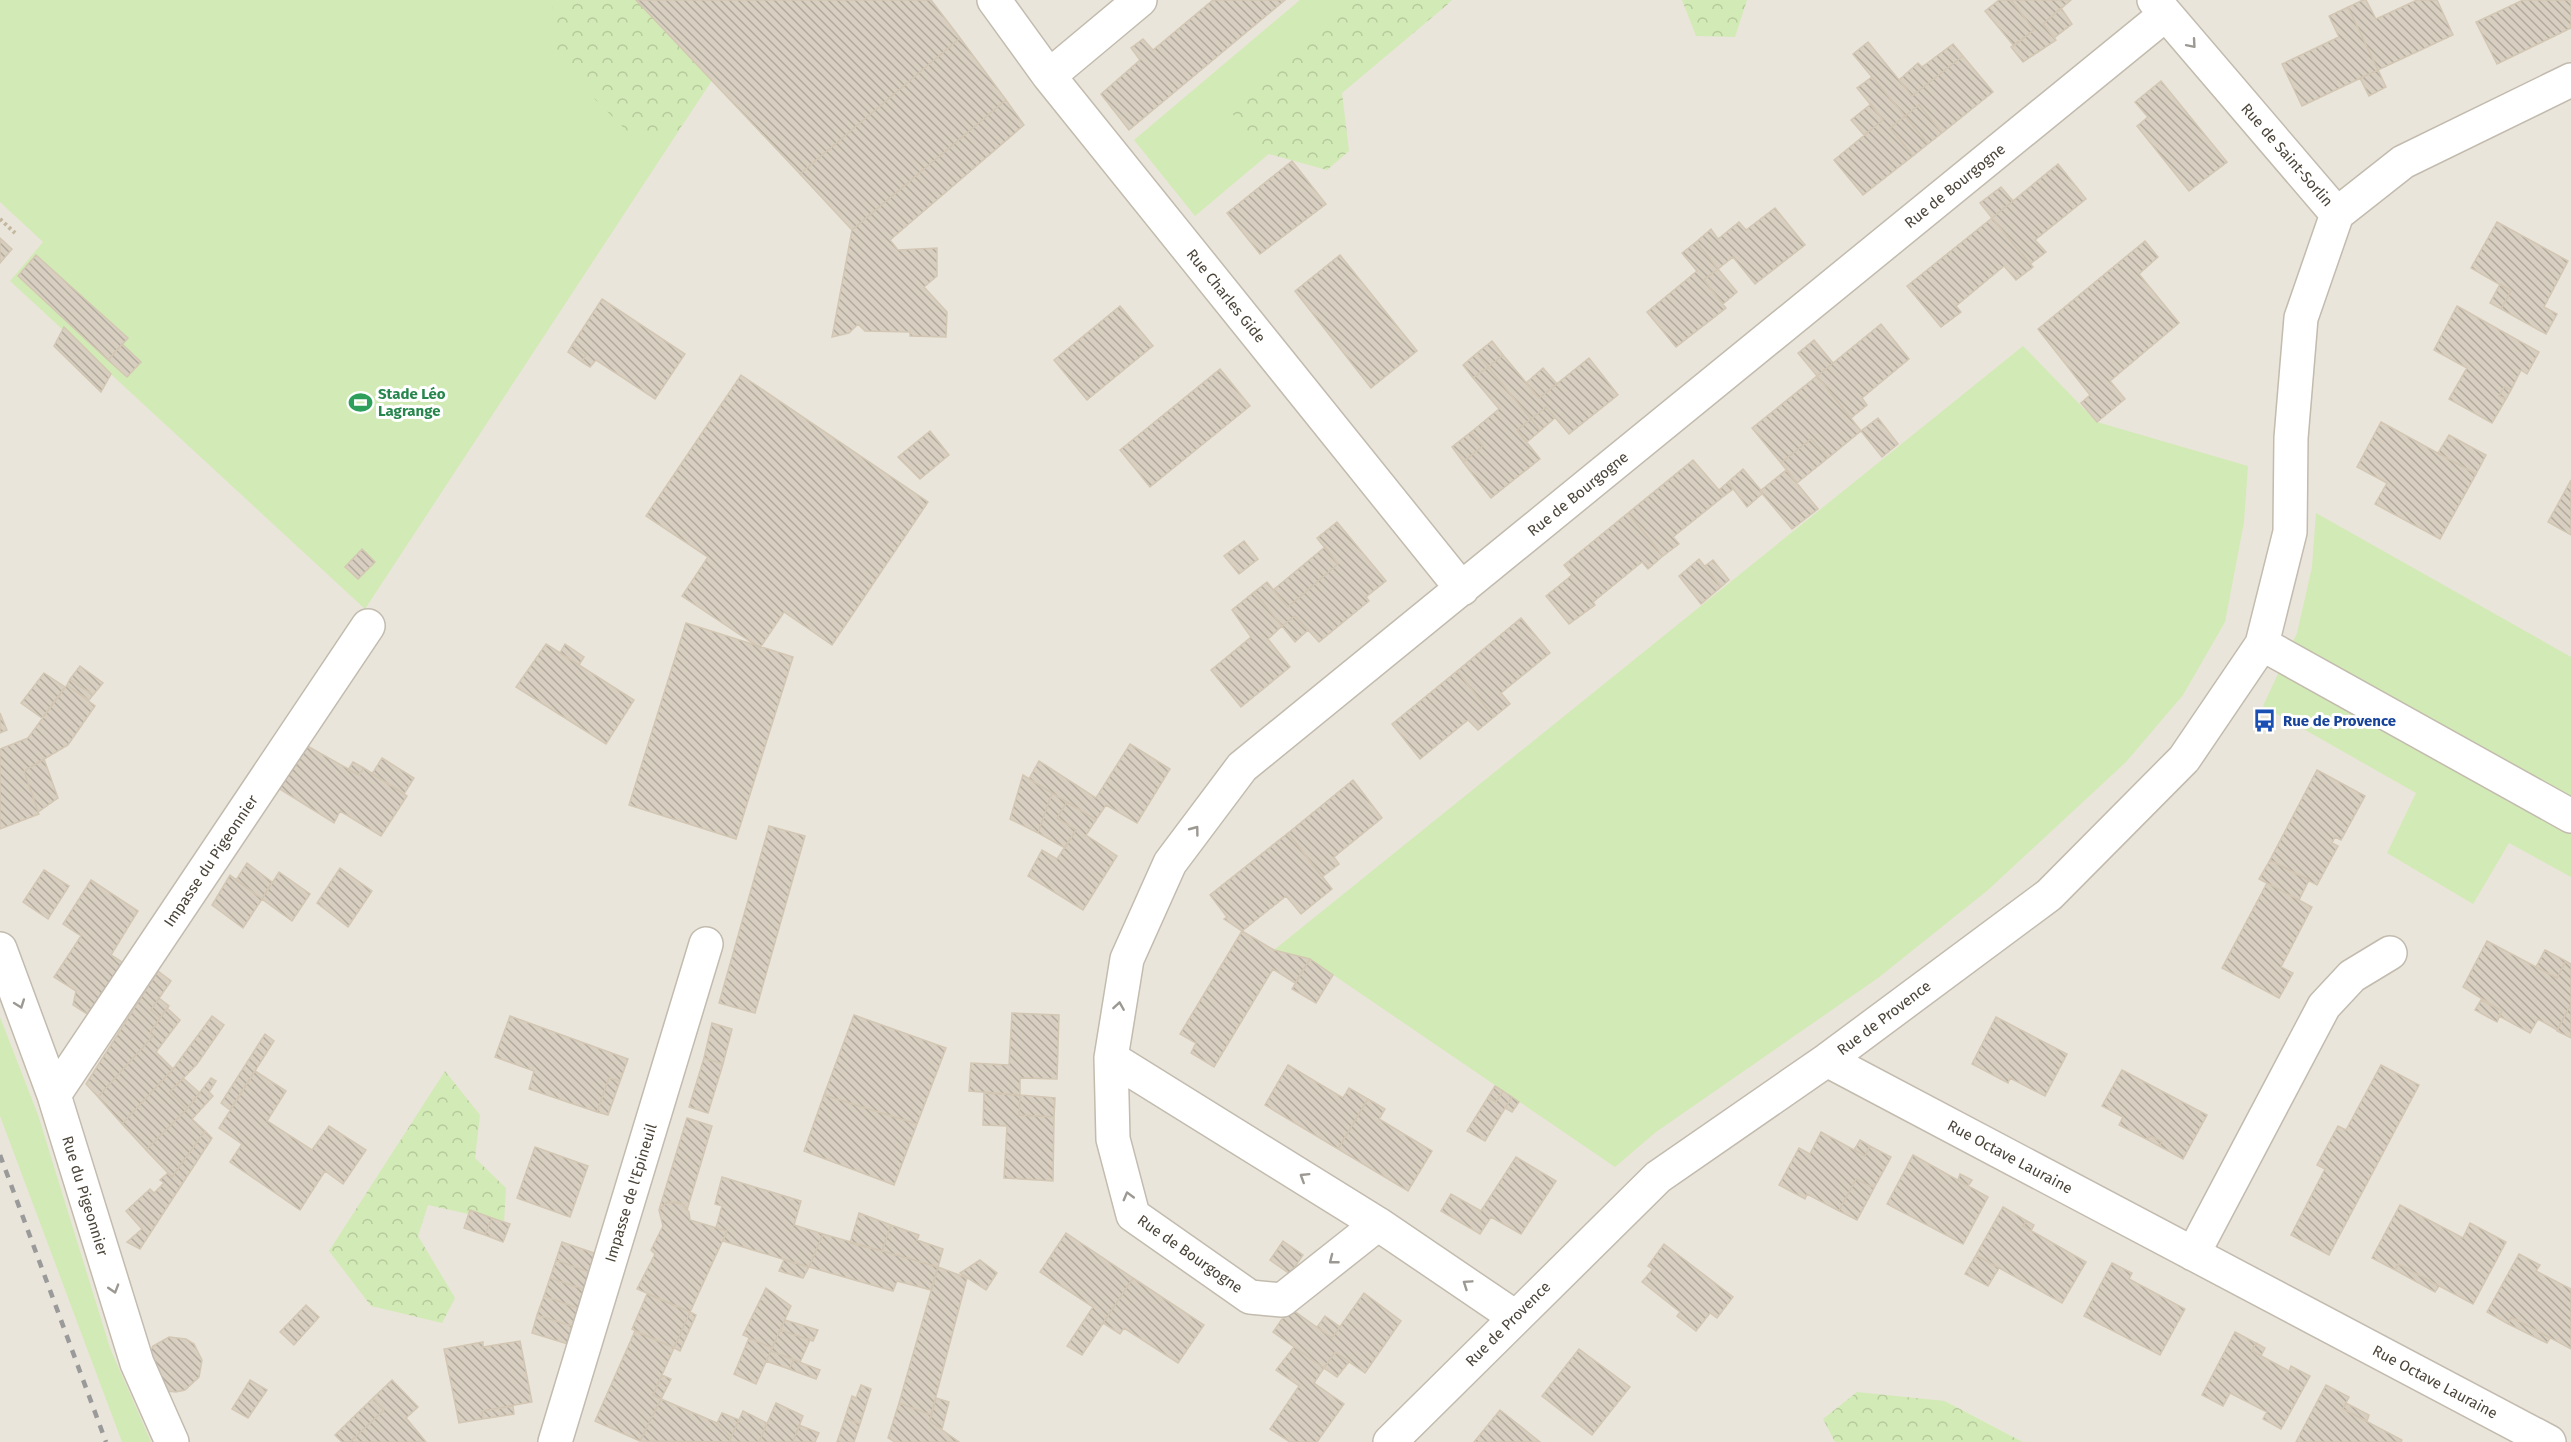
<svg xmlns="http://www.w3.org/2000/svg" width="2571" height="1442" font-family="'Fira Sans',sans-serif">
  <defs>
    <pattern id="forest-crowns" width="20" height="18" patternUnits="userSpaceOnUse" patternTransform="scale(1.5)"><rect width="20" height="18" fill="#d2eab5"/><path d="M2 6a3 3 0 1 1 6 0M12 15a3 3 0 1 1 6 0" fill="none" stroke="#b6ca9c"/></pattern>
    <pattern id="building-back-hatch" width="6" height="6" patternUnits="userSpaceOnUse" patternTransform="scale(1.5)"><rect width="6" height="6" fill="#d8cfc1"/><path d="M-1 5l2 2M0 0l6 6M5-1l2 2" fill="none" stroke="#b1aa9e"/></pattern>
  </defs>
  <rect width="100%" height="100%" fill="#f6f3ec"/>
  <path fill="#eae5da" d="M0 0H2571V1442H2023L1945 1401 1919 1442H0Z"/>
  <path fill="#d2eab5" d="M0 0H637L712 80 365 609 10 281 43 242 0 202Z
    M1300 0H1452L1195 216 1134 140Z
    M2023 346 2097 422 2248 466 2244 522 2225 622 2183 695 2126 762 1988 890 1878 978 1656 1132 1615 1167 1310 959 1274 950Z
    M2316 513 2571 657V877L2509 843 2473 904 2387 853 2416 793 2263 706 2297 633 2312 567Z
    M0 1017 38 1115 110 1348 151 1442H122L0 1116Z"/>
  <path fill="url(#forest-crowns)" d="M552 0H641L712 80 674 137 631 135 558 63Z
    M1357 0H1444L1448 4 1342 93 1349 151 1327 170 1269 154 1226 107Z
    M1682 0H1747L1735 37 1696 36Z
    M445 1071 480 1115 475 1158 506 1188 504 1222 428 1205 418 1236 455 1298 442 1323 371 1306 329 1251Z
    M1857 1392 1945 1401 2023 1442H1835L1823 1419Z"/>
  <path fill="url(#building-back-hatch)" stroke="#d3c7b4" stroke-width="1.5" d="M636 0H931L960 38 800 174Z
    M1213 0H1285L1129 130 1101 94 1140 60 1131 48 1143 39 1153 50Z
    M1999 0H2011L2034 30 2014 46 1985 11Z
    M2011 0H2071L2043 24 2056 40 2023 62 2011 47 2034 30Z
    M2363 0H2366L2376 19 2417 0H2437L2453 35 2378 70 2348 7Z
    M2523 0H2571V28L2497 64 2476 22Z
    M2348 7 2378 70 2302 106 2282 64 2339 37 2329 16Z
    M2061 8 2072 24 2054 38 2043 24Z
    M960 38 1006 100 852 230 800 174Z
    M1868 42 1912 96 1963 56 1993 92 1942 133 1919 105 1905 116 1872 77 1853 54Z
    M1953 44 1963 56 1912 96 1899 80 1918 63 1922 67Z
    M2378 70 2386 87 2369 96 2360 78Z
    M1872 77 1905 116 1890 128 1913 156 1863 195 1834 160 1883 120 1857 88Z
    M2161 81 2227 162 2189 191 2137 126 2148 117 2135 102Z
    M1006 100 1024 125 890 240 898 250 937 248V276L924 287 947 312 946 337 910 336V332L865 331 858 324 849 333 832 337 852 230Z
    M1871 104 1883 120 1864 135 1851 120Z
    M1919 105 1942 133 1928 144 1905 116Z
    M1905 116 1928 144 1913 156 1890 128Z
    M1292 161 1326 204 1260 254 1227 213Z
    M2058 164 2086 199 2035 240 2046 252 2030 264 1992 218Z
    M2001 187 2013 201 1992 218 1980 203Z
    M1775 208 1805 245 1755 284 1733 257 1718 269 1696 242 1711 229 1718 239 1739 222 1746 230Z
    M1992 218 2033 267 2016 280 2004 266 1956 306 1961 312 1941 327 1907 286Z
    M2497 222 2568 261 2544 307 2557 314 2546 334 2501 309 2511 291 2471 268Z
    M0 238 12 249 0 263Z
    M2145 241 2158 257 2139 274 2179 323 2110 381 2125 399 2097 422 2081 403 2090 395 2038 329Z
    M1696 242 1718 269 1704 280 1726 308 1676 347 1647 312 1697 271 1682 253Z
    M36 255 128 338 108 360 18 276Z
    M1340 255 1417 351 1371 388 1295 291Z
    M1718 269 1737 292 1723 304 1704 280Z
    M2500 284 2511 291 2501 309 2490 303Z
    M602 299 685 354 655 399 596 360 590 367 582 362 586 355 572 345Z
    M1120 306 1153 346 1087 400 1054 360Z
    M2457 306 2539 352 2527 374 2521 370 2511 390 2504 387 2499 396 2506 399 2492 423 2449 399 2467 368 2434 350Z
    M1881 324 1909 359 1862 398 1867 405 1851 418 1817 376Z
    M64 327 111 374 101 392 54 346Z
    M1814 340 1833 363 1817 376 1798 353Z
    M1492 341 1503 355 1488 367 1477 353Z
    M122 344 141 362 127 377 108 360Z
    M572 345 586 355 582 362 568 352Z
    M1477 353 1488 367 1473 378 1463 365Z
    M1503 355 1539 398 1589 358 1618 395 1569 434 1546 407 1531 419 1488 367Z
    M1488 367 1531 419 1517 430 1540 459 1491 498 1463 462 1483 446 1471 432 1499 409 1473 378Z
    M1543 368 1557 384 1539 398 1526 383Z
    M1220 369 1250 406 1150 487 1120 450Z
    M741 375 928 502 832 645 784 612 760 648 682 596 708 557 646 516Z
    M1817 376 1861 431 1828 458 1811 439 1781 463 1752 428Z
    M2504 387 2511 390 2506 399 2499 396Z
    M1546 407 1555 418 1540 431 1531 419Z
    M1878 418 1898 444 1882 457 1861 431Z
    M1531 419 1540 431 1527 442 1517 430Z
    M2381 422 2476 474 2440 539 2375 504 2387 483 2357 467Z
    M930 431 949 455 920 479 898 457Z
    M1471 432 1483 446 1463 462 1452 447Z
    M2449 435 2486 455 2476 474 2438 453Z
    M1811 439 1828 458 1797 483 1781 463Z
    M1693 460 1724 496 1673 537 1679 544 1663 556 1628 513Z
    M1743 469 1763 493 1747 507 1728 482Z
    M1786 470 1818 509 1792 529 1760 491Z
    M2571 480V535L2548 522Z
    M1728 482 1733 489 1724 496 1719 490Z
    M1628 513 1663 556 1648 569 1642 562 1593 602 1595 605 1569 624 1546 596 1572 575 1564 565Z
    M1337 522 1386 581 1366 597 1369 601 1319 642 1295 616 1282 626 1254 592 1267 582 1288 607 1338 564 1317 538Z
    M1244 541 1258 559 1239 574 1224 556Z
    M1325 547 1338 564 1288 607 1273 590Z
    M362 549 375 562 358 579 345 567Z
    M1699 559 1721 587 1701 604 1679 576Z
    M1713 560 1729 580 1721 587 1705 566Z
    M1254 592 1282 626 1268 639 1290 667 1241 707 1211 670 1251 637 1232 610Z
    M1295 616 1308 630 1295 642 1282 626Z
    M1521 618 1550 653 1501 693 1510 704 1494 717 1457 671Z
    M686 623 793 657 736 839 629 805Z
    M546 644 634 700 606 744 516 687Z
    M565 644 584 657 579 665 560 653Z
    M80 666 103 683 93 695 70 679Z
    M1457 671 1494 717 1478 730 1468 720 1420 759 1392 724Z
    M44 673 65 687 42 718 21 703Z
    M70 679 93 695 89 700 67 685Z
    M67 685 95 706 68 745 24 771 39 814 0 829V749L28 738Z
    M0 713 7 730 0 733Z
    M302 743 359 775 364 768 407 796 381 836 340 811 334 823 275 786Z
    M1130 744 1170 769 1137 823 1106 805 1096 820 1029 779 1039 761 1096 798Z
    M382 758 414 778 404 794 372 774Z
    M44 759 58 798 38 812 24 771Z
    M353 762 364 768 359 775 348 770Z
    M2317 770 2365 796 2341 840 2335 837 2332 843 2338 846 2317 885 2270 860Z
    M1023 775 1052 793 1038 833 1010 819Z
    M1353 780 1382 818 1334 857 1339 864 1322 877 1288 833Z
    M1052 793 1067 802 1057 818 1076 830 1065 848 1038 833Z
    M1067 802 1096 820 1086 835 1117 856 1083 910 1028 876 1042 850 1057 859 1076 830 1057 818Z
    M769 826 805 836 755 1013 719 1003Z
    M1288 833 1332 889 1301 914 1286 896 1242 931 1224 919 1227 917 1210 895Z
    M2270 860 2309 880 2299 900 2259 879Z
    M247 863 272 882 262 899 236 880Z
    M340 868 372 891 348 927 317 903Z
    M44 870 69 886 48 919 23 902Z
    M279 872 310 894 292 921 262 899Z
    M230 875 262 899 243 928 212 905Z
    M91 880 138 911 111 955 125 964 96 1011 87 1014 73 1005 76 991 54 977 81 936 63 924Z
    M2267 883 2312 907 2281 967 2293 973 2279 998 2222 968Z
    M1242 931 1274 950 1310 959 1295 983 1273 969 1214 1067 1191 1053 1196 1043 1180 1034Z
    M2487 941 2557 978 2566 961 2571 964V1004L2557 1030 2538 1019 2530 1033 2499 1016 2502 1011 2463 987Z
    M2545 950 2566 961 2557 978 2536 967Z
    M1310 959 1333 975 1316 1003 1292 989Z
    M158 971 171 981 151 1010 160 1018 150 1033 153 1036 98 1097 86 1084Z
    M159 998 169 1006 160 1018 151 1010Z
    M2481 1000 2502 1011 2497 1022 2475 1010Z
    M2571 1004V1038L2557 1031Z
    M167 1008 180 1020 156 1052 173 1069 122 1124 98 1097 153 1036 150 1033Z
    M1012 1013 1059 1015 1057 1079 1020 1078V1095L969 1091 971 1063 1009 1065Z
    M854 1015 946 1048 917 1124 824 1095Z
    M212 1016 224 1025 197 1064 170 1092 187 1109 146 1150 122 1124 173 1069Z
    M510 1016 628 1059 620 1081 609 1078 597 1112 529 1089 534 1071 495 1057Z
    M1996 1017 2067 1054 2045 1096 2010 1078 2008 1083 1972 1064Z
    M712 1023 732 1029 723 1064 704 1058Z
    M265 1034 274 1041 230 1110 221 1103Z
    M704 1058 723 1064 708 1113 689 1107Z
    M1288 1065 1343 1098 1349 1088 1368 1099 1338 1149 1265 1105Z
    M2381 1065 2419 1085 2329 1255 2291 1235 2325 1169 2317 1165 2338 1126 2346 1130Z
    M2122 1070 2207 1115 2183 1159 2159 1146 2162 1142 2151 1136 2146 1139 2119 1125 2123 1117 2102 1106Z
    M255 1071 286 1091 267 1121 312 1150 329 1126 366 1150 343 1184 325 1171 300 1210 230 1162 242 1144 219 1128Z
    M183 1078 200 1093 187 1109 170 1092Z
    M211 1078 216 1081 209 1092 213 1096 192 1119 205 1131 172 1177 146 1150 187 1109Z
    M609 1078 620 1081 608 1115 597 1112Z
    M1495 1086 1503 1091 1496 1102 1488 1097Z
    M1503 1091 1512 1097 1485 1141 1467 1131 1488 1097 1496 1102Z
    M984 1093 1020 1095 1019 1115 1054 1117 1053 1181 1004 1178 1007 1126 983 1125Z
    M824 1095 917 1124 894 1185 804 1151Z
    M1020 1095 1055 1098 1054 1117 1019 1115Z
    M1512 1097 1519 1102 1512 1112 1505 1108Z
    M1368 1099 1385 1109 1379 1119 1432 1151 1408 1191 1338 1149Z
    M687 1118 712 1126 687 1210 679 1202H667L659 1210Z
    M205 1131 212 1138 140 1249 127 1242 142 1229 126 1211 150 1189 154 1193 164 1183 160 1180 168 1173 172 1177Z
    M1821 1132 1865 1156 1870 1146 1891 1157 1874 1188 1856 1179 1839 1211 1807 1194 1805 1199 1779 1185 1799 1148 1810 1154Z
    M2151 1136 2162 1142 2159 1146 2146 1139Z
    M1860 1140 1870 1146 1865 1156 1854 1150Z
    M535 1147 588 1166 570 1217 517 1198Z
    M1913 1155 1988 1197 1963 1244 1887 1204Z
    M1516 1157 1556 1181 1521 1234 1491 1217 1480 1234 1441 1211 1451 1194 1481 1211Z
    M1960 1174 1972 1180 1968 1186 1958 1180Z
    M722 1177 801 1201 794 1225 823 1234 809 1267 723 1241 727 1231 716 1228 722 1206 715 1204Z
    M1856 1179 1874 1188 1857 1220 1839 1211Z
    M667 1202 683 1204 689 1212 690 1220 727 1231 690 1312 637 1289 655 1254 651 1250 663 1226 659 1210Z
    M2400 1205 2463 1238 2470 1223 2506 1242 2473 1304 2398 1264 2395 1270 2372 1258Z
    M2003 1207 2027 1221 2023 1226 2086 1262 2062 1303 1976 1255Z
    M470 1210 492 1218 485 1235 464 1228Z
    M859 1213 891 1225 882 1251 850 1243Z
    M492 1218 510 1224 503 1242 485 1235Z
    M2027 1221 2034 1225 2031 1231 2023 1226Z
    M891 1225 919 1235 917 1240 943 1249 938 1267 882 1251Z
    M1066 1233 1133 1278 1082 1355 1067 1346 1093 1307 1040 1272Z
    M823 1234 938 1267 931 1290 897 1281 893 1291 809 1267Z
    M1283 1241 1303 1255 1290 1274 1270 1260Z
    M562 1242 597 1254 591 1273 556 1260Z
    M1664 1244 1733 1297 1717 1318 1710 1313 1696 1331 1677 1316 1680 1312 1642 1282 1653 1269 1648 1266Z
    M2519 1254 2540 1265 2536 1271 2571 1289V1349L2511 1317 2508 1324 2487 1312Z
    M1976 1255 1999 1268 1988 1286 1965 1274Z
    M556 1260 591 1273 586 1290 550 1278Z
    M784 1260 809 1267 803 1278 779 1271Z
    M980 1260 997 1273 986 1290 960 1273Z
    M2112 1263 2132 1273 2129 1279 2185 1309 2160 1355 2084 1316Z
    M2398 1264 2439 1286 2435 1292 2395 1270Z
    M938 1267 967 1278 931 1415 899 1403Z
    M550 1278 586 1290 580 1309 544 1296Z
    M1133 1278 1204 1325 1178 1363 1124 1328 1120 1334 1103 1323Z
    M766 1288 791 1306 772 1348 743 1335Z
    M1364 1293 1401 1321 1365 1373 1335 1352 1324 1368 1273 1332 1282 1319 1294 1311 1332 1338Z
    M647 1294 690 1312 674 1348 632 1329Z
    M544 1296 580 1309 575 1327 537 1315Z
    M306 1305 319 1317 294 1345 280 1332Z
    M690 1312 696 1315 680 1351 674 1348Z
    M537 1315 575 1327 568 1344 532 1333Z
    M1325 1316 1340 1327 1332 1338 1317 1327Z
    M2511 1317 2550 1338 2547 1343 2508 1324Z
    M785 1320 818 1330 813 1341 780 1330Z
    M780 1330 810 1340 800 1362 771 1351Z
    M635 1331 674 1348 653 1395 661 1399 640 1441 595 1421Z
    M2235 1332 2256 1343 2252 1351 2289 1371 2291 1366 2310 1376 2281 1429 2263 1419 2267 1412 2230 1393 2223 1406 2202 1395Z
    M169 1337 186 1339 194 1344 202 1360 199 1377 185 1390 176 1392 167 1391 149 1354 153 1346Z
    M749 1338 772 1348 756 1384 734 1374Z
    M520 1341 532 1402 482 1411 483 1419 459 1423 444 1349 483 1342V1347Z
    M2256 1343 2265 1348 2261 1356 2252 1351Z
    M1294 1347 1324 1368 1314 1383 1344 1404 1317 1442H1290L1270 1429 1299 1386 1276 1370Z
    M1579 1349 1630 1387 1592 1435 1542 1396Z
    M771 1351 794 1360 789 1369 766 1361Z
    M1335 1352 1349 1362 1337 1377 1324 1368Z
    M794 1360 820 1370 816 1379 789 1369Z
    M662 1375 671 1379 661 1399 653 1395Z
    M250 1380 267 1390 248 1418 232 1409Z
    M392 1380 418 1407 406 1418 426 1442H350L384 1410 373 1398Z
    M861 1385 871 1389 860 1424 845 1418 852 1396 856 1398Z
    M2326 1385 2349 1397 2343 1409 2402 1440 2401 1442H2296Z
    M373 1398 384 1410 350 1442H342L335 1435Z
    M936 1398 949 1402 942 1429 930 1421Z
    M661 1399 717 1423 731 1438 729 1442 640 1441Z
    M776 1403 803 1416 793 1442H759Z
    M899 1403 931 1415 930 1421 959 1442H895L888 1438Z
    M2346 1403 2369 1415 2367 1421 2343 1409Z
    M513 1406 514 1414 483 1419 482 1411Z
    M1500 1410 1540 1442H1474Z
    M743 1411 767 1423 759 1442H729Z
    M722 1413 739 1420 731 1438 717 1423Z
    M845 1418 860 1424 854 1442H837Z
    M799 1425 819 1433 815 1442H793Z"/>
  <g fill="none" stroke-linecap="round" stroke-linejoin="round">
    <defs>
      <path id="minor" d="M994 0 1049 76 1462 589
        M2154 0 2337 214
        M1049 76 1140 0
        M2337 214 2403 162 2571 80
        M2262 644 2571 816
        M0 949 54 1095 137 1363 172 1442
        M1111 1058 1113 1139 1133 1215 1250 1297 1282 1300 1378 1224
        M1827 1060 2549 1442
        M54 1095 368 626
        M2193 1254 2324 1006 2352 976 2390 953
        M1515 1317 1378 1224 1111 1058 1127 959 1170 863 1242 767 2166 14
        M555 1442 706 944
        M1390 1442 1658 1177 1827 1060 2049 895 2184 759 2262 644 2290 532 2291 438 2301 318 2337 214"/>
    </defs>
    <use href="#minor" stroke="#c2bbae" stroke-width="36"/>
    <path stroke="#c4b79f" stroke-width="4" stroke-dasharray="3 3" stroke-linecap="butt" d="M0 219 15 233"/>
    <use href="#minor" stroke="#fff" stroke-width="33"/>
    <path stroke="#9a9a9a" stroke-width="4.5" stroke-dasharray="8 8" stroke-linecap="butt" d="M0 1155 106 1442"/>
  </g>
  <defs><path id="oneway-chevron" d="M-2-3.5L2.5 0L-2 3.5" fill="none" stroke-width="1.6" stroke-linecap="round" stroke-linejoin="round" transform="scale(1.5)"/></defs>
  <g stroke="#9c9892">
    <use href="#oneway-chevron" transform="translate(2192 44) rotate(49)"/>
    <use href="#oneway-chevron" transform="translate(1195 830) rotate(-53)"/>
    <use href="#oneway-chevron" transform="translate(20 1004) rotate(70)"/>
    <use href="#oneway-chevron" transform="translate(1119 1006) rotate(-81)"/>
    <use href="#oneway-chevron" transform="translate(1304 1177) rotate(-148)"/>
    <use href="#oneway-chevron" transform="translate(1128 1196) rotate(-105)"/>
    <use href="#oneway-chevron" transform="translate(1333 1260) rotate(142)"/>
    <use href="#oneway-chevron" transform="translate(1467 1284) rotate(-146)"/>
    <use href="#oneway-chevron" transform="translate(114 1289) rotate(73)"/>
  </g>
  <defs>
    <symbol id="stadium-bare" viewBox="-9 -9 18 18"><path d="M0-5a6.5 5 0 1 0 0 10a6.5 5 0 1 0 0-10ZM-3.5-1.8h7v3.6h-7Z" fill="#2e9e5b" stroke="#fff" stroke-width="2.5" paint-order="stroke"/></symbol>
    <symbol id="bus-bare" viewBox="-9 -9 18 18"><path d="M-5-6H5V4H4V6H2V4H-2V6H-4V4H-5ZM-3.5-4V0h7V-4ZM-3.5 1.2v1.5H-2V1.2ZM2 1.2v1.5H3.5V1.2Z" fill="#1a4fb4" stroke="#fff" stroke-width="2.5" paint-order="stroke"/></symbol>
  </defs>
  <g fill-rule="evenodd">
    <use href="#stadium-bare" x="344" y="386" width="33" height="33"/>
    <use href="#bus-bare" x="2248" y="704" width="33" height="33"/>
  </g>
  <g text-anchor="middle" stroke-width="6" stroke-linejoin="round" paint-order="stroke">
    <g font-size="15" fill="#4b4439" stroke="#fff">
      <text transform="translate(2287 155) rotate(49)" y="5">Rue de Saint-Sorlin</text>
      <text transform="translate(1955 186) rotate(-39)" y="5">Rue de Bourgogne</text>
      <text transform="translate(1226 296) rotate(51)" y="5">Rue Charles Gide</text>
      <text transform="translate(1578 494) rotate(-39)" y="5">Rue de Bourgogne</text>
      <text transform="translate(211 861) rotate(-56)" y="5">Impasse du Pigeonnier</text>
      <text transform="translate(1884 1018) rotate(-37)" y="5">Rue de Provence</text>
      <text transform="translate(2010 1157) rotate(28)" y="5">Rue Octave Lauraine</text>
      <text transform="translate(631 1193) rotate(-73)" y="5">Impasse de l'Epineuil</text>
      <text transform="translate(85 1196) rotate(73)" y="5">Rue du Pigeonnier</text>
      <text transform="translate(1190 1254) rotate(35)" y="5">Rue de Bourgogne</text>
      <text transform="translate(1508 1324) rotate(-45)" y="5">Rue de Provence</text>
      <text transform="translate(2435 1382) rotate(28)" y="5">Rue Octave Lauraine</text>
    </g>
    <g font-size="15" font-weight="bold" fill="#27864d" stroke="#fff" text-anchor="start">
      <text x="378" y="399">Stade Léo<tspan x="378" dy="17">Lagrange</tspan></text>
    </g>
    <g font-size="15" font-weight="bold" fill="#164399" stroke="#fff" text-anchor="start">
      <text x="2283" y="726">Rue de Provence</text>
    </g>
  </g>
</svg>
